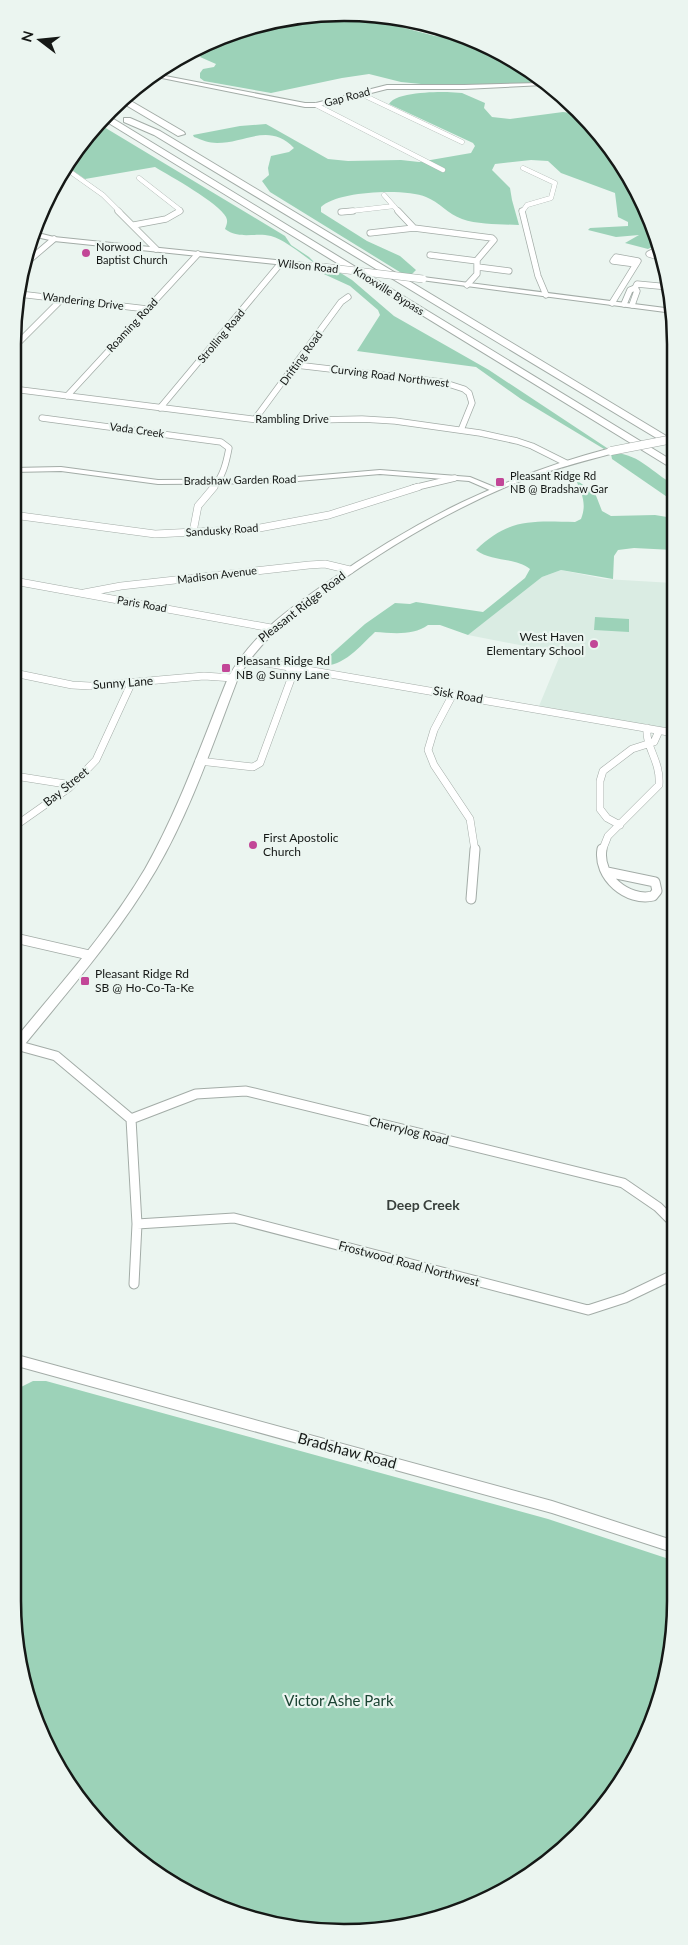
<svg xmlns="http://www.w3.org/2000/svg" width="688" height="1945" font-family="Lato,sans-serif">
  <rect width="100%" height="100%" fill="#ebf5f0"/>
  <path fill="#daece3" d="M561 570 605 579 673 583 674 730 539 706 561 653 468 635 542 577Z"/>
  <path fill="#9cd2b8" d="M365 13 400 19 393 25 435 36 472 41 510 57 541 83 458 86 431 85 401 82 369 74 342 78 271 93 204 81 200 78V73L203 69 214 67 216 64 200 57 202 53 199 49C247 17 309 15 365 13Z
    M447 92 462 93 485 103 484 108 492 117 510 119 563 112 579 114 593 125 641 198 654 237H647L654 239 656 245 648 249 625 243 639 235 616 237 588 230 590 228 628 226V222L618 217 615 193 561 173 548 161 531 160 495 164 492 170 510 188 512 200 519 225C501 224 479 225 462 219 448 214 439 202 426 197 405 188 337 191 321 207V212L367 241 400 256 416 270 412 274 416 276 403 274 270 192 262 181 269 175 268 168 271 156 289 152 294 148C269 122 246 143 217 143 209 143 202 140 194 137L193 135 240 126 266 124 328 159 348 161 401 160 419 162 471 153 475 146 473 143 389 104C396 92 434 92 447 92Z
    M99 124 285 236 291 245 309 257 316 264C302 255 287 241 271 236 255 232 240 240 225 229 227 224 228 221 226 217 219 203 170 176 155 167L85 179 66 166 81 142Z
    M315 270 339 272 352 280 394 316 489 370 607 448 604 449 521 399 476 367 357 351 380 315 378 310 350 286Z
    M616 453C640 455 653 473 673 484V501L612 459 611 454Z
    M576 480 595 493 602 511 611 516 655 515 673 518V550L634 548 618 550 614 556 613 579 561 570 542 577 468 635 440 625H428C413 636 392 633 375 632 358 648 343 668 318 666L365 624 395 603 410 604 416 602 483 612 525 578 530 569C515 557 491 562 476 550 508 518 533 521 575 522L581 519C587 504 582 494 576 480Z
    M595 617 629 619V632L594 630Z
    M33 1381H46L548 1519 675 1561V1601L664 1687 619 1785 579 1835 528 1876 430 1921 365 1932 301 1930 197 1898 142 1864 95 1820 38 1728 19 1665 17 1389Z"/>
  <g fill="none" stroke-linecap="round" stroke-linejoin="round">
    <defs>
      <path id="minor-far3" d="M359 93 462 142
        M316 105 443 170
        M65 168 103 195 120 212
        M139 178 180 210 179 212
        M384 195 399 212
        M342 212 394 206
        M522 212 527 205 551 198 555 183 523 168"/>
      <path id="minor-far2" d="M118 211 156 249
        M398 211 414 228 492 238 494 240 477 260V274L467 285
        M522 211 538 276 546 295
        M341 212 353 211
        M134 225 166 219 180 211
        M370 233 414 228
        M657 250 649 254 659 257
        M430 255 477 261
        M23 262H27L54 239
        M478 267 509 271
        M19 294 147 309
        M612 303 638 261 616 257 613 261 636 264
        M624 304 630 290 635 288 637 284 669 287
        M632 305 637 291 635 288
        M13 348 62 299
        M296 365 442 382 464 389 469 393 472 403 461 430
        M13 389 267 421 362 419 395 421 480 433 517 441 532 446 566 463
        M67 396 198 254
        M160 408 281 263
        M42 418 221 442 229 448C226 464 223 476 213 488
        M255 419 341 302 348 297
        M413 488 455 478"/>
      <path id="minor-far1" d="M13 515 155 534 254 529 329 515 418 487
        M193 532 198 506 214 487
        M14 581 271 628
        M84 593 121 586 309 565 325 564 350 570
        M243 659 674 733
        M14 673 72 685 90 686 204 676 233 678
        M453 694 434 730 428 750 434 765 470 819 475 851
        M199 761 253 767 260 763 291 679 288 674 292 666
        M15 776 72 785
        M620 825 607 818 600 809V781L603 771 632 749 654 742 659 731
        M15 826 69 788 96 760 131 684
        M602 851 608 836 659 785C661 761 645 747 647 728"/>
      <path id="minor" d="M602 849C597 877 628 902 653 896L657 891 655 882 607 872
        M471 899 475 849
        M15 938 89 955
        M16 1045 56 1056 131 1119 137 1224 134 1284
        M131 1119 196 1094 246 1091 623 1183 658 1207 675 1224
        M137 1224 234 1218 588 1310 625 1298 675 1274"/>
      <path id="tertiary" d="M155 74 305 103H316L387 85H464L541 83 544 85 464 89H387L316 107H305L152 76Z
        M34 232 54 237 314 264 317 266 314 268 54 241 32 236Z
        M423 277 673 309V313L421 280V278Z
        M61 467 158 480 274 479 380 470 470 477 499 489 492 491 469 481 380 474 274 483 158 484 61 471 13 472V468Z
        M17 1355 552 1501 675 1541V1553L552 1513 17 1366Z"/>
      <path id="secondary" d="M611 448 615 451 614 453C580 462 546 471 513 484 448 511 386 548 329 589 294 615 260 639 238 678 213 743 191 810 156 870 118 935 68 991 21 1049L16 1050V1038C61 983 109 930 145 869 179 809 202 742 228 678 251 636 286 611 325 584 415 520 504 476 611 448Z"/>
      <path id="motorway" d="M124 97 184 132 185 134 178 136 119 101Z
        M107 115 673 461V469L102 119Z
        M124 118H130L160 131 673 440V448L154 135 124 122Z"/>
    </defs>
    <use href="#minor-far3" stroke="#a3aca7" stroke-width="5"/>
    <use href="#minor-far2" stroke="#a3aca7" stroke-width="7"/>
    <use href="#minor-far1" stroke="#a3aca7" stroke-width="8"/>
    <use href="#minor" stroke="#a3aca7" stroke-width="11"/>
    <use href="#tertiary" stroke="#a3aca7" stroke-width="2"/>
    <use href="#secondary" stroke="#a3aca7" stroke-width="2"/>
    <use href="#motorway" stroke="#a3aca7" stroke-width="2"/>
    <use href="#minor-far3" stroke="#fff" stroke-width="4.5"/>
    <use href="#minor-far2" stroke="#fff" stroke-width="5.5"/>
    <use href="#minor-far1" stroke="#fff" stroke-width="7"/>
    <use href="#minor" stroke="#fff" stroke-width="9"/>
    <use href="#tertiary" fill="#fff" fill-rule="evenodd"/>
    <use href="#secondary" fill="#fff" fill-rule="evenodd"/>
    <use href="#motorway" fill="#fff" fill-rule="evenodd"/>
    <defs>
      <path id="tertiary-bridge" d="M314 266 423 279"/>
      <path id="secondary-bridge" d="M611 451 673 439"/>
    </defs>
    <use href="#tertiary-bridge" stroke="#a3aca7" stroke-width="8" stroke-linecap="butt"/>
    <use href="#secondary-bridge" stroke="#a3aca7" stroke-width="9" stroke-linecap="butt"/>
    <use href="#tertiary-bridge" stroke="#fff" stroke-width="7"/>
    <use href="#secondary-bridge" stroke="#fff" stroke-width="8"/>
  </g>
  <g fill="#c24697" stroke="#ebf5f0" stroke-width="2">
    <circle cx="86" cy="253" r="5"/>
    <rect x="495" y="477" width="10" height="10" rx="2.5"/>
    <circle cx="594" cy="644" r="5"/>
    <rect x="221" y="663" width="10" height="10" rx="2.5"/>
    <circle cx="253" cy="845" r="5"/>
    <rect x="80" y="976" width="10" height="10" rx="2.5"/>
  </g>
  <g text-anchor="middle" stroke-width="4.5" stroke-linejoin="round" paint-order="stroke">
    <g font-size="11" fill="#151816" stroke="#ebf5f0">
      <text transform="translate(347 97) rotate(-15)" y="4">Gap Road</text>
      <text transform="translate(308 266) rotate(6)" y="4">Wilson Road</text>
      <text transform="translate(389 291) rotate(32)" y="4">Knoxville Bypass</text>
      <text transform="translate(83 301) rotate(7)" y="4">Wandering Drive</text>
      <text transform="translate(132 325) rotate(-47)" y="4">Roaming Road</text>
      <text transform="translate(221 336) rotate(-50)" y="4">Strolling Road</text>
      <text transform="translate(301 358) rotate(-54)" y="4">Drifting Road</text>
      <text transform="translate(390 376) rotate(7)" y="4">Curving Road Northwest</text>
      <text x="292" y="423">Rambling Drive</text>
      <text transform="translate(137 430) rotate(8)" y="4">Vada Creek</text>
      <text transform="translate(240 480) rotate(-1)" y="4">Bradshaw Garden Road</text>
      <text transform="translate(222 530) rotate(-4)" y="4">Sandusky Road</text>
      <text transform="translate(217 575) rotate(-7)" y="4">Madison Avenue</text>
      <text transform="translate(142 604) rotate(10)" y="4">Paris Road</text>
    </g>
    <g font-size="11" fill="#151816" stroke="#ebf5f0" text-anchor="start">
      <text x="96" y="251">Norwood<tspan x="96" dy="13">Baptist Church</tspan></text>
      <text x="510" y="480">Pleasant Ridge Rd<tspan x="510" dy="13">NB @ Bradshaw Gar</tspan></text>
    </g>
    <g font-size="12" fill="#151816" stroke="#ebf5f0">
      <text transform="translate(302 607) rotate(-38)" y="4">Pleasant Ridge Road</text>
      <text transform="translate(123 683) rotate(-4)" y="4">Sunny Lane</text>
      <text transform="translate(458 695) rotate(10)" y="4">Sisk Road</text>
      <text transform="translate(66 787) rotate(-39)" y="4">Bay Street</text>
      <text transform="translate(409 1131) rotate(14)" y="4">Cherrylog Road</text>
      <text transform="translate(409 1264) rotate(15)" y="4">Frostwood Road Northwest</text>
    </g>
    <g font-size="12" fill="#151816" stroke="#ebf5f0" text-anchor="start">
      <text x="584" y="641" text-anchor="end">West Haven<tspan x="584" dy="14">Elementary School</tspan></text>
      <text x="236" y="665">Pleasant Ridge Rd<tspan x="236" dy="14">NB @ Sunny Lane</tspan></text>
      <text x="263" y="842">First Apostolic<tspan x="263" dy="14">Church</tspan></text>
      <text x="95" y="978">Pleasant Ridge Rd<tspan x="95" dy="14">SB @ Ho-Co-Ta-Ke</tspan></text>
    </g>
    <g font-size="14" font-weight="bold" fill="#383f3b" stroke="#ebf5f0">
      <text x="423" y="1210">Deep Creek</text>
    </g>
    <g font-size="15" fill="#151816" stroke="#ebf5f0">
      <text transform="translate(347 1451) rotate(15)" y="5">Bradshaw Road</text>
    </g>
    <g font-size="15" fill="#1b4433" stroke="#ebf5f0">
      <text x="339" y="1706">Victor Ashe Park</text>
    </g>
  </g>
  <path d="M0 0H688V1945H0ZM344 21H344A323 323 0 0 1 667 344V1601A323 323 0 0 1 344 1924H344A323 323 0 0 1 21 1601V344A323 323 0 0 1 344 21Z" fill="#ebf5f0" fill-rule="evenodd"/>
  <path fill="none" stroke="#151816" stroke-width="2.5" d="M344 21H344A323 323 0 0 1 667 344V1601A323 323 0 0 1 344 1924H344A323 323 0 0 1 21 1601V344A323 323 0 0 1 344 21Z"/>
  <g transform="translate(40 40) rotate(286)" stroke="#ebf5f0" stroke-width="4" paint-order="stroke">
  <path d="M0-4L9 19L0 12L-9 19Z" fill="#151816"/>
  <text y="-8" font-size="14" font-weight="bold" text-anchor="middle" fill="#151816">N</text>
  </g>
</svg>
